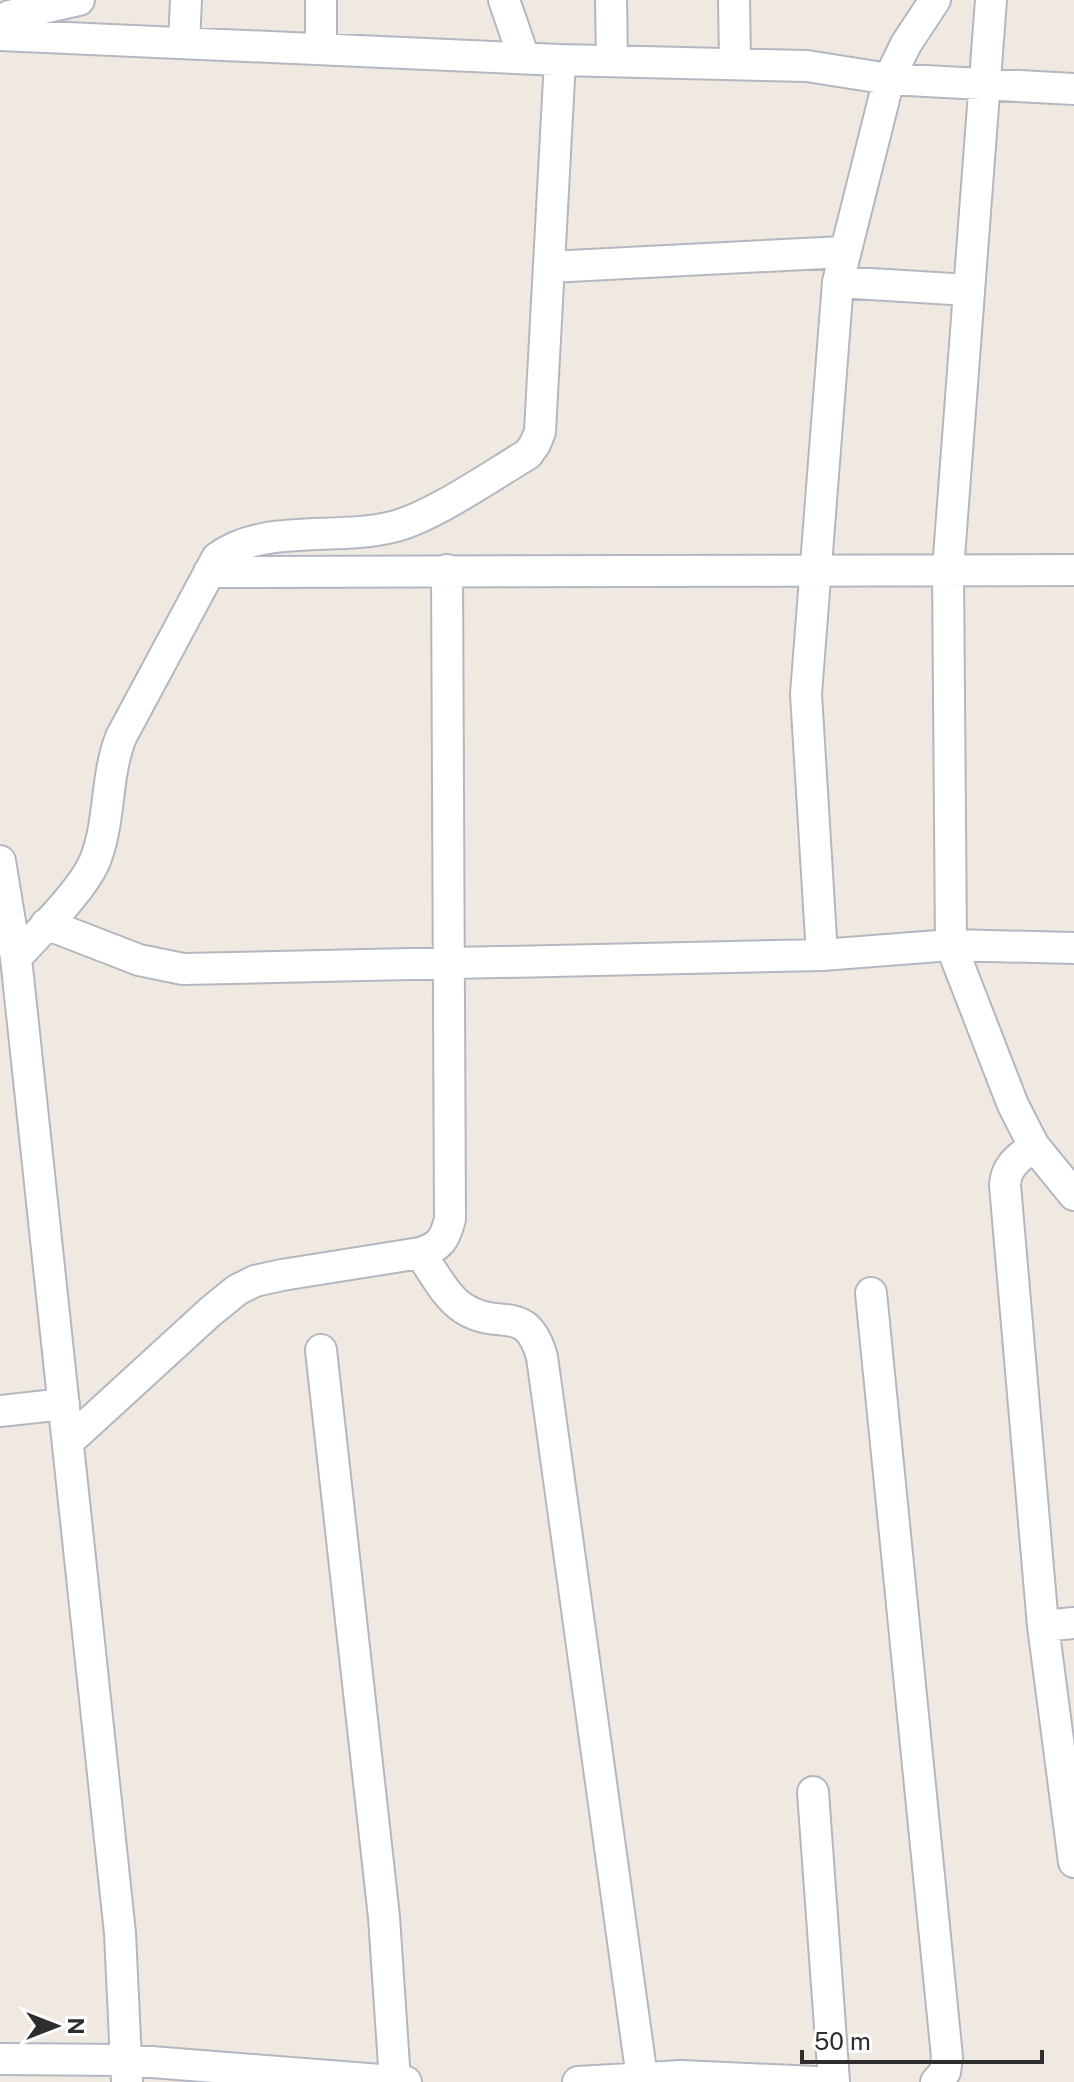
<svg xmlns="http://www.w3.org/2000/svg" width="1074" height="2082" font-family="'Public Sans',sans-serif">
  <rect width="100%" height="100%" fill="#efe9e1"/>
  <g fill="none" stroke-linecap="round" stroke-linejoin="round">
    <defs>
      <path id="street" d="M504 0 524 58
        M611 0 612 61
        M734 0 735 63
        M991 0 948 570 951 945 1013 1105 1034 1146 1074 1195
        M9 16 79 0
        M0 35 560 60 807 66 889 79 1074 89
        M184 43 186 0
        M321 48V0
        M549 267 843 252
        M838 282 968 290
        M209 572 1074 570
        M0 861 16 958 120 1933 127 2082
        M46 924 139 960 183 969 822 955 951 945 1074 948
        M822 955 806 694 838 282 889 79 906 44 935 0
        M16 958C39 932 80 893 94 863 111 823 105 777 121 737L217 558C263 523 337 541 392 527 431 518 491 476 528 454L535 444 540 432 560 60
        M1034 1146C1020 1157 1006 1165 1005 1185L1043 1626 1074 1862
        M420 1253C433 1271 445 1296 463 1308 499 1332 526 1301 542 1357L642 2078
        M871 1293 947 2057 945 2072 936 2082
        M321 1350 384 1917 395 2081
        M0 1411 64 1404
        M68 1442 210 1312 237 1290 255 1281 282 1275 420 1253C440 1247 445 1239 450 1219L447 570
        M1043 1626 1074 1623
        M813 1792 834 2082
        M0 2059 126 2060 406 2082
        M578 2082 681 2076 816 2082"/>
    </defs>
    <use href="#street" stroke="#b4b7c1" stroke-width="34"/>
    <use href="#street" stroke="#fff" stroke-width="30"/>
  </g>
  <g transform="translate(56 2026) rotate(90)" stroke="#ffffff" stroke-width="6" paint-order="stroke">
  <path d="M0-6L14 30L0 20L-14 30Z" fill="#2e2e2e"/>
  <text y="-12" font-size="22" font-weight="bold" text-anchor="middle" fill="#2e2e2e">N</text>
  </g>
  <path d="M802 2050v12h240v-12" fill="none" stroke="#2e2e2e" stroke-width="4"/>
  <text x="814" y="2050" font-size="24" fill="#2e2e2e" stroke="#ffffff" stroke-width="6" paint-order="stroke">50 m</text>
</svg>
